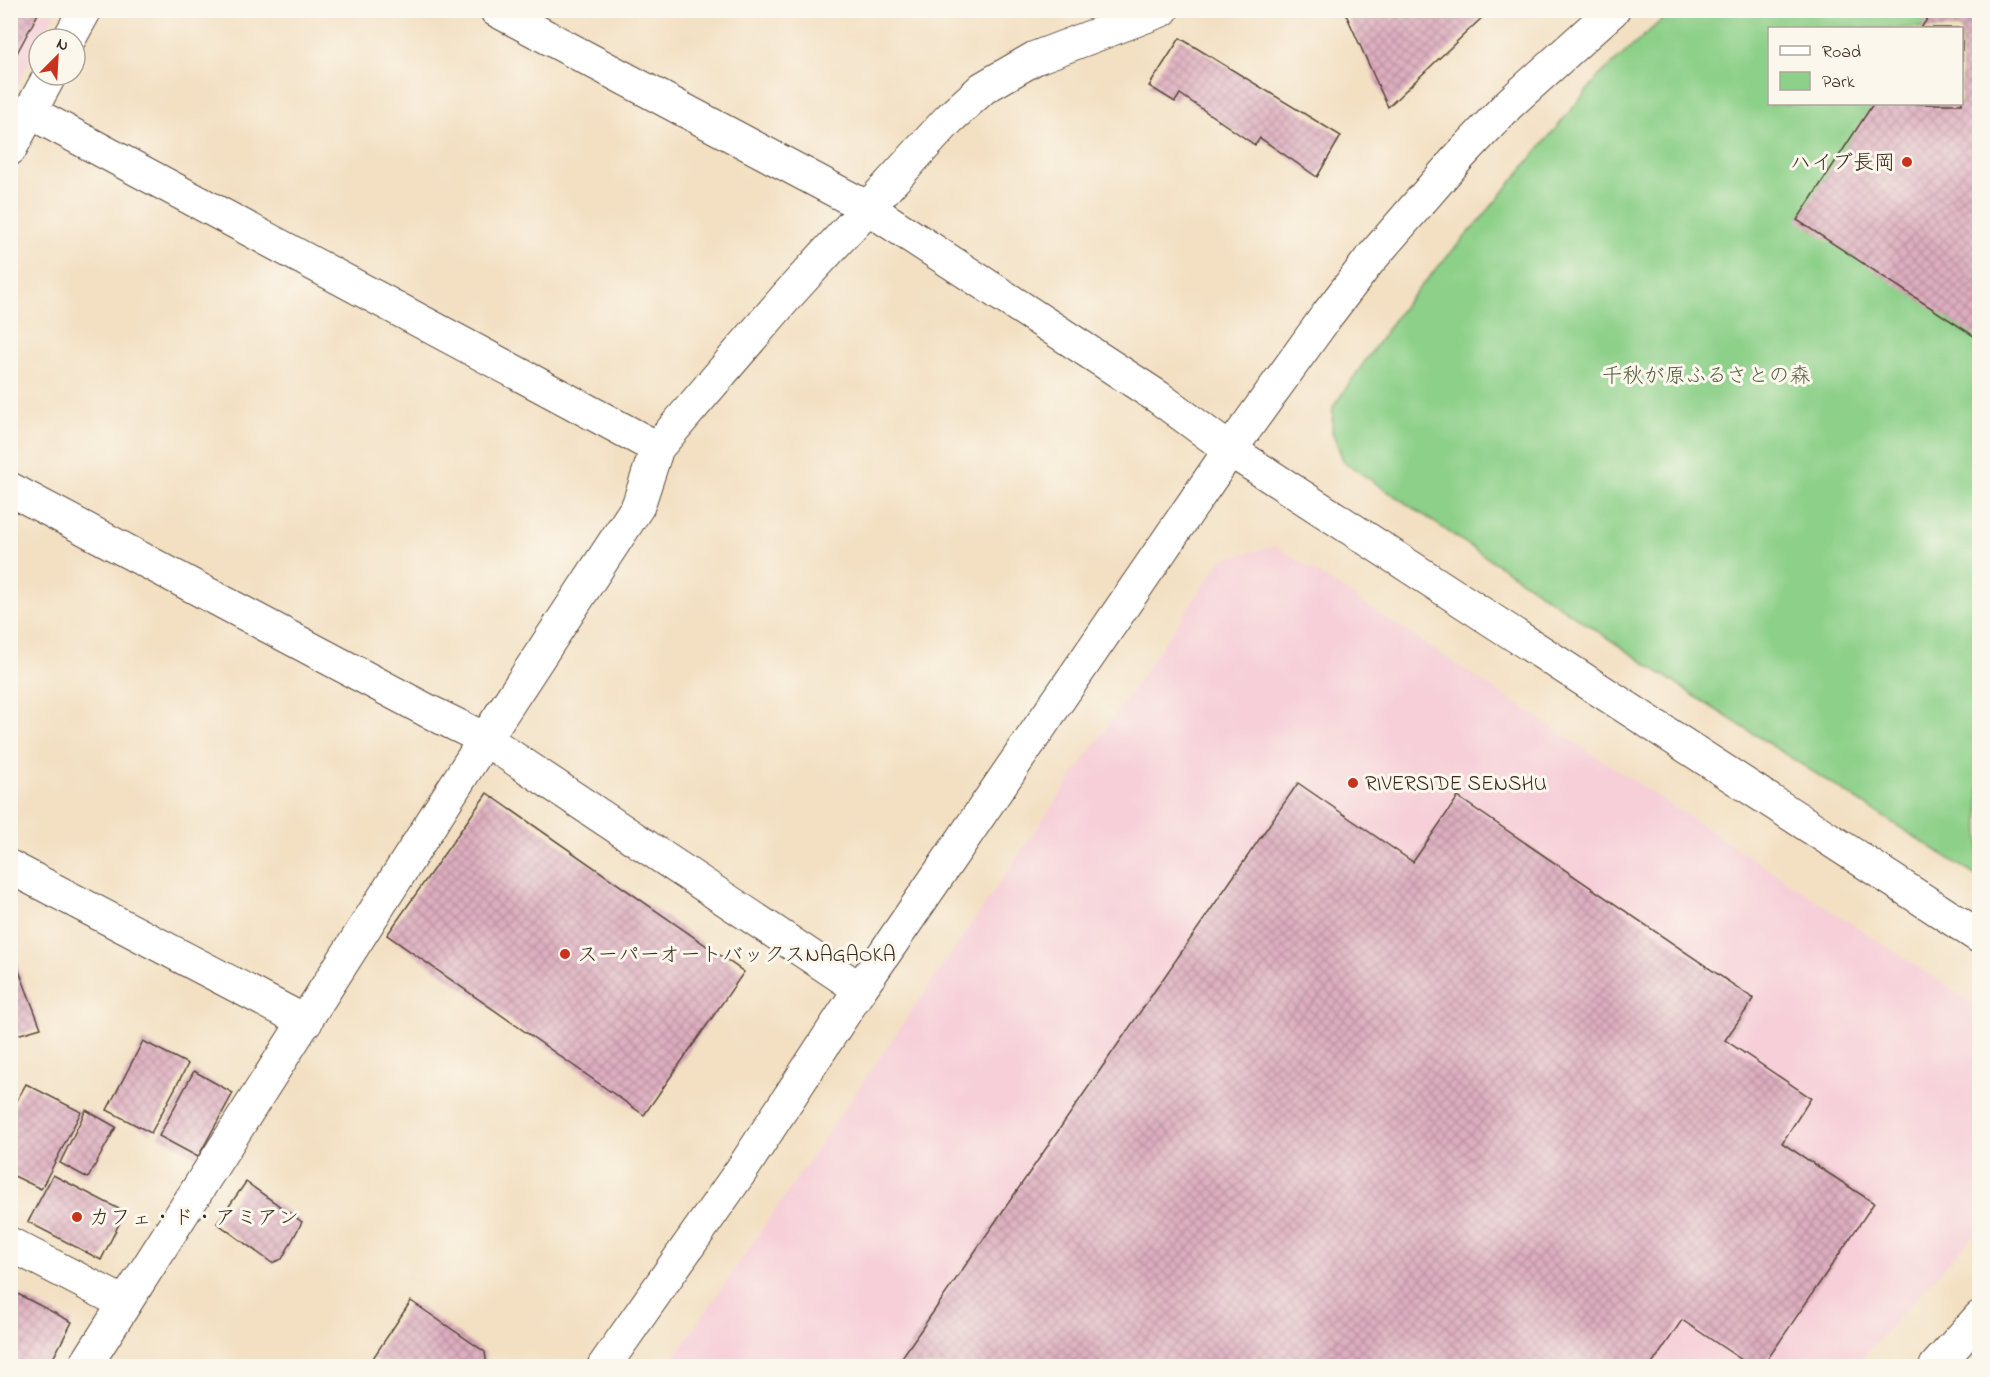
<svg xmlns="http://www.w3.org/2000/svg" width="1990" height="1377" font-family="'Indie Flower','Klee One',sans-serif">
  <defs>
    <pattern id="building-cross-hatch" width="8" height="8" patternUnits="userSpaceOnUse" patternTransform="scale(1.5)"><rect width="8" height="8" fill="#deaec0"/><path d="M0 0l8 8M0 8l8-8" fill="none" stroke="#b58e9b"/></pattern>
  </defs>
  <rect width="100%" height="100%" fill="#fbf7ec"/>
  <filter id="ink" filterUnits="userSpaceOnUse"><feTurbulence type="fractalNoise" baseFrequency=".0167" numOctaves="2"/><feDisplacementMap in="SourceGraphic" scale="12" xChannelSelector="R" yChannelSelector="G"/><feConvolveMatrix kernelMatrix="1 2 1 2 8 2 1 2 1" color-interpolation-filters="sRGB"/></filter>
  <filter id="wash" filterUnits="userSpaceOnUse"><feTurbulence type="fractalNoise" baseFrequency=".008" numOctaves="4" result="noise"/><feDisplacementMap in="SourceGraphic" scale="24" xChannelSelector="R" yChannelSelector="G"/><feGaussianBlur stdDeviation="1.35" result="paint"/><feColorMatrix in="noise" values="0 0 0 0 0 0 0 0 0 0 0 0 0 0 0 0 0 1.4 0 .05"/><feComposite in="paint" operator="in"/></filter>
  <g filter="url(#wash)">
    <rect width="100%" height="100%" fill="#f3e0c3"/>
    <path fill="#f6cfd8" d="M11 11H56L41 39H39V43L11 96Z
      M1276 546 1979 1007V1229L1855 1366H668L1222 559Z"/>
    <path fill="#8dd089" stroke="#647d54" stroke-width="1.5" fill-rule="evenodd" d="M1672 11H1979V878L1696 697 1344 462 1332 432 1333 407 1405 304 1481 219 1600 75ZM1770 28H1962V104H1770Z"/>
    <g id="blocks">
      <path fill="url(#building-cross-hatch)" d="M10 10H40L10 66Z
        M1344 10H1490L1388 107Z
        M1933 10H1980V340L1797 220 1873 104H1962V28H1921Z
        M1180 38 1341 136 1317 177 1260 138 1255 145 1180 94 1175 102 1149 86Z
        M1298 783 1413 862 1458 797 1754 999 1725 1040 1811 1098 1782 1143 1874 1203 1763 1366H1751L1682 1320 1651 1366H896Z
        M487 793 744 972 644 1115 387 935Z
        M16 963 41 1028 10 1037V965Z
        M143 1041 188 1064 151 1133 107 1110Z
        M194 1071 233 1093 198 1157 159 1136Z
        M26 1084 81 1112 41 1189 10 1174V1113Z
        M86 1110 116 1127 88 1178 60 1163Z
        M53 1175 125 1212 101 1260 28 1222Z
        M246 1182 302 1222 282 1259 272 1263 217 1223Z
        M10 1290 72 1322 49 1366H10Z
        M411 1301 485 1352 487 1366H384L373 1358Z"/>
    </g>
  </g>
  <g filter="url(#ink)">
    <use href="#blocks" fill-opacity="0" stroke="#574537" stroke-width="1.5"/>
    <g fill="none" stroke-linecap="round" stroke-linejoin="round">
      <defs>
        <path id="minor" d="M496 10 868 208 1158 397 1230 450 1980 937
          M69 39 85 10
          M30 112 657 448
          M10 149 50 75
          M10 489 428 711 485 739 860 989
          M10 867 306 1022
          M10 1244 124 1303
          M85 1366 485 739 638 506 657 448 787 296 949 119 983 88 1035 58 1162 10
          M604 1366 743 1168 860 989 1230 450 1328 314 1368 262 1457 159 1509 104 1613 10
          M1936 1366 1980 1317"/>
      </defs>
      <use href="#minor" stroke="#574537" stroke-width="35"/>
      <use href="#minor" stroke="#fff" stroke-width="33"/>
    </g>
  </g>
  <g fill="#c8321e" stroke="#fbf7ec" stroke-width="2">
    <circle cx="1907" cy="162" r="6"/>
    <circle cx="1353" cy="783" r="6"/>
    <circle cx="565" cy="954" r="6"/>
    <circle cx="77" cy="1217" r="6"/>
  </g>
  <g text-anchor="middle" stroke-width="6" stroke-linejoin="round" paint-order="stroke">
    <g font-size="21" fill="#3b2a1e" stroke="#fbf7ec" text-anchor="start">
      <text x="1895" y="169" text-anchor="end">ハイブ長岡</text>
      <text x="1365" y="790">RIVERSIDE SENSHU</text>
      <text x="577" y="961">スーパーオートバックスNAGAOKA</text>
      <text x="89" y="1224">カフェ・ド・アミアン</text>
    </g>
    <g font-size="21" fill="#545c3e" stroke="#fbf7ec">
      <text x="1706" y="382">千秋が原ふるさとの森</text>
    </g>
  </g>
  <rect width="1990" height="1377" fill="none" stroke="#fbf7ec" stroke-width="36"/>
  <rect x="1768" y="27" width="195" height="78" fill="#fbf7ec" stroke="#aea59a" stroke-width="1.5"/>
  <rect x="1780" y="46" width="30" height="9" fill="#ffffff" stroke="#aea59a" stroke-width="1.5"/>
  <text x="1822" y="57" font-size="18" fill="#3b2a1e">Road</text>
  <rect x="1780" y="72" width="30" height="18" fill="#8dd089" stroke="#aea59a" stroke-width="1.5"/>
  <text x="1822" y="87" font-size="18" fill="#3b2a1e">Park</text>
  <g transform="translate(57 57) rotate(24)"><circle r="28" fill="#fbf7ec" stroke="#aea59a" stroke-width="1.5"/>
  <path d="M0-4.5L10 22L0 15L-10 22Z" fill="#c8321e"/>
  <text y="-9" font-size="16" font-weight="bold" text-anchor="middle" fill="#3b2a1e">N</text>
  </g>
</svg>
